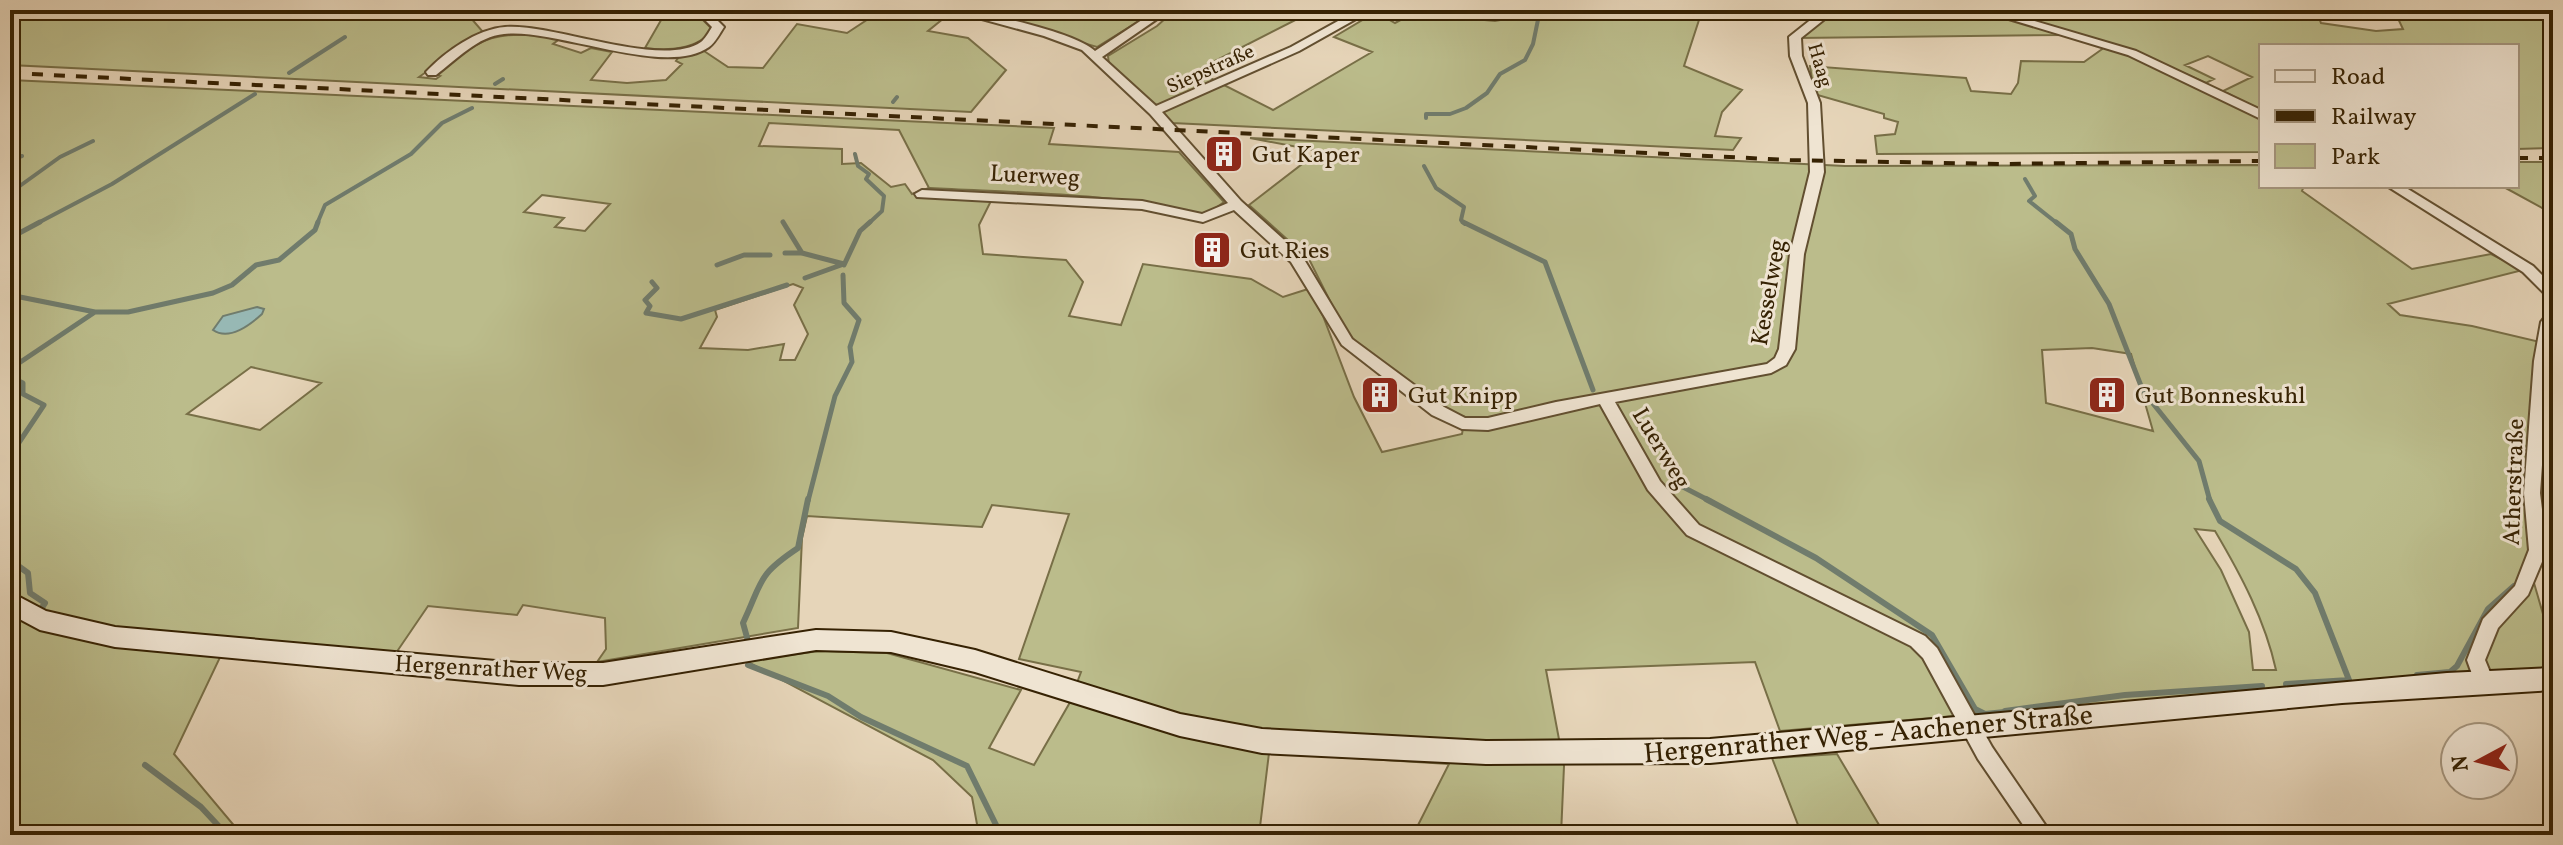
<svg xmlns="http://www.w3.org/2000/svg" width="2563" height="845" font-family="Vollkorn,serif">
  <rect width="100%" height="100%" fill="#e6d5b9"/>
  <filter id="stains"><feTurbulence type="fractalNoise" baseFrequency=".0025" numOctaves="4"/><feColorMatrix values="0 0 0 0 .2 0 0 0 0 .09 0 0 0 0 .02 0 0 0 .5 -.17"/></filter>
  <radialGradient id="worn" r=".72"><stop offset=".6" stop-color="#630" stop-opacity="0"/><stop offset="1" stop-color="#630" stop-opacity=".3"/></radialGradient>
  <path fill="#bbbc8b" stroke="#786f47" stroke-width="2" fill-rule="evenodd" d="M10 10H464L483 32 419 77 436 79 440 76 434 75C486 34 495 30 561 38L553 44 581 53 591 48 612 52 591 80 627 83 666 80 682 64 676 61 681 54 701 49 728 67 763 68 797 24 847 33 882 10H954L928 31 968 38 1006 70 971 112 10 65Z
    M641 10H693L712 29C699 50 668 51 645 48L664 15Z
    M968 10H1157L1097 47Z
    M1175 10H1315L1213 62 1208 77 1273 110 1372 52 1334 37 1376 12 1395 23 1419 10H1443L1463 18 1495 21 1555 10H1724L1699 20 1684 66 1742 90 1722 112 1715 136 1741 138 1733 150 1172 123 1109 65 1108 56 1157 26Z
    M1837 10H2316L2321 23 2376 31 2403 29 2394 10H2532L2553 16V148L2517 149V46H2261V111L2223 91 2252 77 2208 56 2185 65 2214 79 2206 83 2134 51 2062 31 2061 35 1799 38Z
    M2105 47 2139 59 2261 118V152L1877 154 1875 136 1895 134 1898 122 1884 118V114L1814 94 1810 66 1966 78 1971 91 2011 94 2018 83 2021 61 2084 62Z
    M10 80 1054 128 1049 144 1179 152 1224 202 1206 215C1117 193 1021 193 930 188L928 196 991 201 979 225 983 254 1066 260 1083 282 1069 316 1121 325 1143 264 1251 279 1283 297 1308 289 1323 316 1354 397 1382 452 1462 434 1465 417 1445 410 1366 353 1344 329 1309 259 1249 205 1319 151 1250 138 1845 166 2261 165V186H2304L2302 191 2412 269 2491 254 2523 270 2388 304 2400 315 2472 326 2553 345V409L2547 408 2544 421 2534 583 2543 614 2553 627V670L1982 720 1970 708 1955 716 1780 731 1755 662 1546 670 1564 766 1561 835H1413L1449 764 1269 753 1259 835H979L972 797 933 760 746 661 819 651 887 653 1021 690 989 748 1034 765 1069 704 1081 672 1019 659 1069 514 992 505 982 527 807 516 802 538 798 628 597 662 606 649 605 618 523 605 517 615 428 606 398 650 408 674 222 653 174 754 242 835H10ZM769 123 899 130 929 188 912 194 905 184 891 187 861 163 842 164V149L759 146ZM542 195 603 203 610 204 585 231 555 227 564 218 524 212ZM793 284 803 288 794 305 808 334 795 360H780L784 344 748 350 700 348 717 317 715 310ZM2092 348 2131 354 2153 431 2046 403 2042 350ZM251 367 321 383 260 430 187 414ZM2195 529 2215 531C2241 575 2265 620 2276 670H2253L2249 632 2221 570Z
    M2517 162H2553V214L2502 186H2517Z
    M1837 754 1885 835H1802L1772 758Z"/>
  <path fill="#97b8b4" stroke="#707c6d" stroke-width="2" d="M257 307 264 309 262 314C250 325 229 341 213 330L223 316Z"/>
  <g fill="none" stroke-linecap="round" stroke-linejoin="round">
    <path stroke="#707c6d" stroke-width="4" d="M289 73 345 37
      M495 84 503 79
      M893 102 897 97
      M1426 118V114H1450L1466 108 1487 93 1500 74 1525 60 1533 44 1540 10
      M855 154 858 166 869 174 866 179 884 196 882 211 868 224
      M10 160 22 156
      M1424 166 1436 188 1464 207 1461 220 1465 224
      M2025 179 2035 196 2029 201 2058 224
      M10 193 60 157 93 141
      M36 224 112 184 255 94
      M317 224 325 205 411 154 442 123 472 108"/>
    <path stroke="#707c6d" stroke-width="5" d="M783 222 802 253
      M1463 222 1545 262 1593 390
      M2056 222 2071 234 2075 249 2109 304 2143 391 2199 461 2210 501
      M10 238 40 222
      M785 253H802L844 264
      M717 265 744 255H770
      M844 265 860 231 870 222
      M805 278 841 265
      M652 282 657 288 645 300 650 306 646 313 681 319 787 285
      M10 295 95 312
      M10 369 95 312H128L213 293 232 285 256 265 279 260 315 230 318 222
      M10 377 23 383V394L44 405 10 456
      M1683 487 1710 501
      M808 501 835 396 852 362 850 347 859 320 844 303 843 275"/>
    <path stroke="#707c6d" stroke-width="6" d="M1706 499 1816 558 1932 635 1975 709 1985 714 2005 712
      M2209 499 2220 521 2296 569 2315 593 2349 680 2286 684
      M10 560 28 573 30 593 45 603 41 609
      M748 641 743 623C763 581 756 576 798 548L808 499
      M748 665 828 696 861 717 967 766 1001 835
      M2417 675 2450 672 2457 666 2488 609 2514 586
      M2005 711 2125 695 2262 686
      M145 765 201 807 227 835"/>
    <defs>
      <path id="street" d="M695 10H707L724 27C720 33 715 43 709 47 665 78 556 28 504 34 478 36 456 60 436 75H428L426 72C445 52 477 29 505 27 554 23 661 69 701 42 705 39 709 32 712 27Z
        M949 10C978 10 1075 32 1095 51L1157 10H1170L1102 57 1156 106 1291 47 1358 10H1372L1299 51 1162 112 1241 201 1302 256 1352 339 1444 407 1465 418H1488L1556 402 1767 364 1775 358 1779 349 1790 254 1810 172 1808 103 1790 56 1789 37 1823 10H1836L1801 38 1802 56 1820 103 1824 172 1804 254 1795 349 1786 365 1771 373 1615 402 1660 481 1699 525 1925 636 1937 648 1992 747 2052 835H2030L1978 759 1923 658 1911 646 1687 535 1648 490 1600 404 1488 430 1462 429 1432 415 1342 345 1291 262 1234 210 1203 222 1142 209 917 197 915 194 922 190 1142 201 1202 214 1228 203 1150 114 1082 50 1044 36Z
        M1979 10H1997L2136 51 2261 110V119L2128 55Z
        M2387 186H2403L2533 266 2553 286V299L2548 297 2523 272Z
        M2553 311 2540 493 2547 550 2528 595 2498 628 2485 660 2494 682 2491 688 2484 690 2477 688 2467 660 2483 619 2515 586 2529 550 2524 493 2534 361 2541 322 2548 313Z"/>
      <path id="secondary" d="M10 592 46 611 115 627 519 663H603L816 630 891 632 975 650 1180 714 1262 729 1486 741 1710 739 2447 673 2553 668V690L2342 703 1710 763 1486 764 1262 753 1180 736 975 672 891 652 816 650 603 685H519L115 647 40 630 10 614Z"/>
    </defs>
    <use href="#street" stroke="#624f30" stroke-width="4"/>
    <use href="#secondary" stroke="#362203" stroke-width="4"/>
    <use href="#street" fill="#efe4d2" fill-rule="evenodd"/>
    <use href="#secondary" fill="#efe4d2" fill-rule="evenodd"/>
    <path stroke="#362203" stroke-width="4" stroke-dasharray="11 11" stroke-linecap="butt" d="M10 73 1790 160 1999 164 2261 161
      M2517 158H2553"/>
  </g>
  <defs>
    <symbol id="building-square" viewBox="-11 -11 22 22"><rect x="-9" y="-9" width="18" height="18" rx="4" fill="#8f2418" stroke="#efe4d2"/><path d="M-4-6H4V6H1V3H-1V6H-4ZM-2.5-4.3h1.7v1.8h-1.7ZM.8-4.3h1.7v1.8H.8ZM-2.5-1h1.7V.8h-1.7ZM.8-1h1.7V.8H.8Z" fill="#fff"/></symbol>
  </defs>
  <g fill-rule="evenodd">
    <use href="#building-square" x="1202" y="132" width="44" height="44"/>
    <use href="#building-square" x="1190" y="228" width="44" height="44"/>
    <use href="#building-square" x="1358" y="373" width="44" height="44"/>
    <use href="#building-square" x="2085" y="373" width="44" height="44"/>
  </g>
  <g text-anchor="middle" stroke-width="6" stroke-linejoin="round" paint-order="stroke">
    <g font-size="20" fill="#362203" stroke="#efe4d2">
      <text transform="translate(1821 65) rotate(74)" y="7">Haag</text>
      <text transform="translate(1210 68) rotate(-24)" y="7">Siepstraße</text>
    </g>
    <g font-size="24" fill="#362203" stroke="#efe4d2" text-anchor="start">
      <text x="1252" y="162">Gut Kaper</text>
      <text x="1240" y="258">Gut Ries</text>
      <text x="1408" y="403">Gut Knipp</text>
      <text x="2135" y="403">Gut Bonneskuhl</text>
    </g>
    <g font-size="24" fill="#362203" stroke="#efe4d2">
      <text transform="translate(1035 175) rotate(3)" y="8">Luerweg</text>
      <text transform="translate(1768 292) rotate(-80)" y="8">Kesselweg</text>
      <text transform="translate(1662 448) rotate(59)" y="8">Luerweg</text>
      <text transform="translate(2513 482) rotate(-88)" y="8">Atherstraße</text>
      <text transform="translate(491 668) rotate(3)" y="8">Hergenrather Weg</text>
    </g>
    <g font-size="28" fill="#362203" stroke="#efe4d2">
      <text transform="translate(1868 733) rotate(-5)" y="10">Hergenrather Weg - Aachener Straße</text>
    </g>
  </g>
  <rect width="2563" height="845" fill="none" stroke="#e6d5b9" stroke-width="40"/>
  <rect x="12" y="12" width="2539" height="821" fill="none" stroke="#362203" stroke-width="4"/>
  <rect x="20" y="20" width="2523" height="805" fill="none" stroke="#362203" stroke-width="2"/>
  <rect x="2259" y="44" width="260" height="144" fill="#efe4d2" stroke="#a5967f" stroke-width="2"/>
  <rect x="2275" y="70" width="40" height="12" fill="#efe4d2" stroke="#a5967f" stroke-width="2"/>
  <text x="2331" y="84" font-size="24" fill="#362203">Road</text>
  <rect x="2275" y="110" width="40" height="12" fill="#362203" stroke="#a5967f" stroke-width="2"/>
  <text x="2331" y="124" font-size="24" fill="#362203">Railway</text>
  <rect x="2275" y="144" width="40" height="24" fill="#bbbc8b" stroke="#a5967f" stroke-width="2"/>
  <text x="2331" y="164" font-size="24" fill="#362203">Park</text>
  <g transform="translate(2479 761) rotate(263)"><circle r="38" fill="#efe4d2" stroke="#a5967f" stroke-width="2"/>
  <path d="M0-6L14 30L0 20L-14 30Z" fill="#8f2418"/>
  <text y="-12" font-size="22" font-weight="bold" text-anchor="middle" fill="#362203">N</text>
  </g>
  <rect width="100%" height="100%" filter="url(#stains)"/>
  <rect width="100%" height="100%" fill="url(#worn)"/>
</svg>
